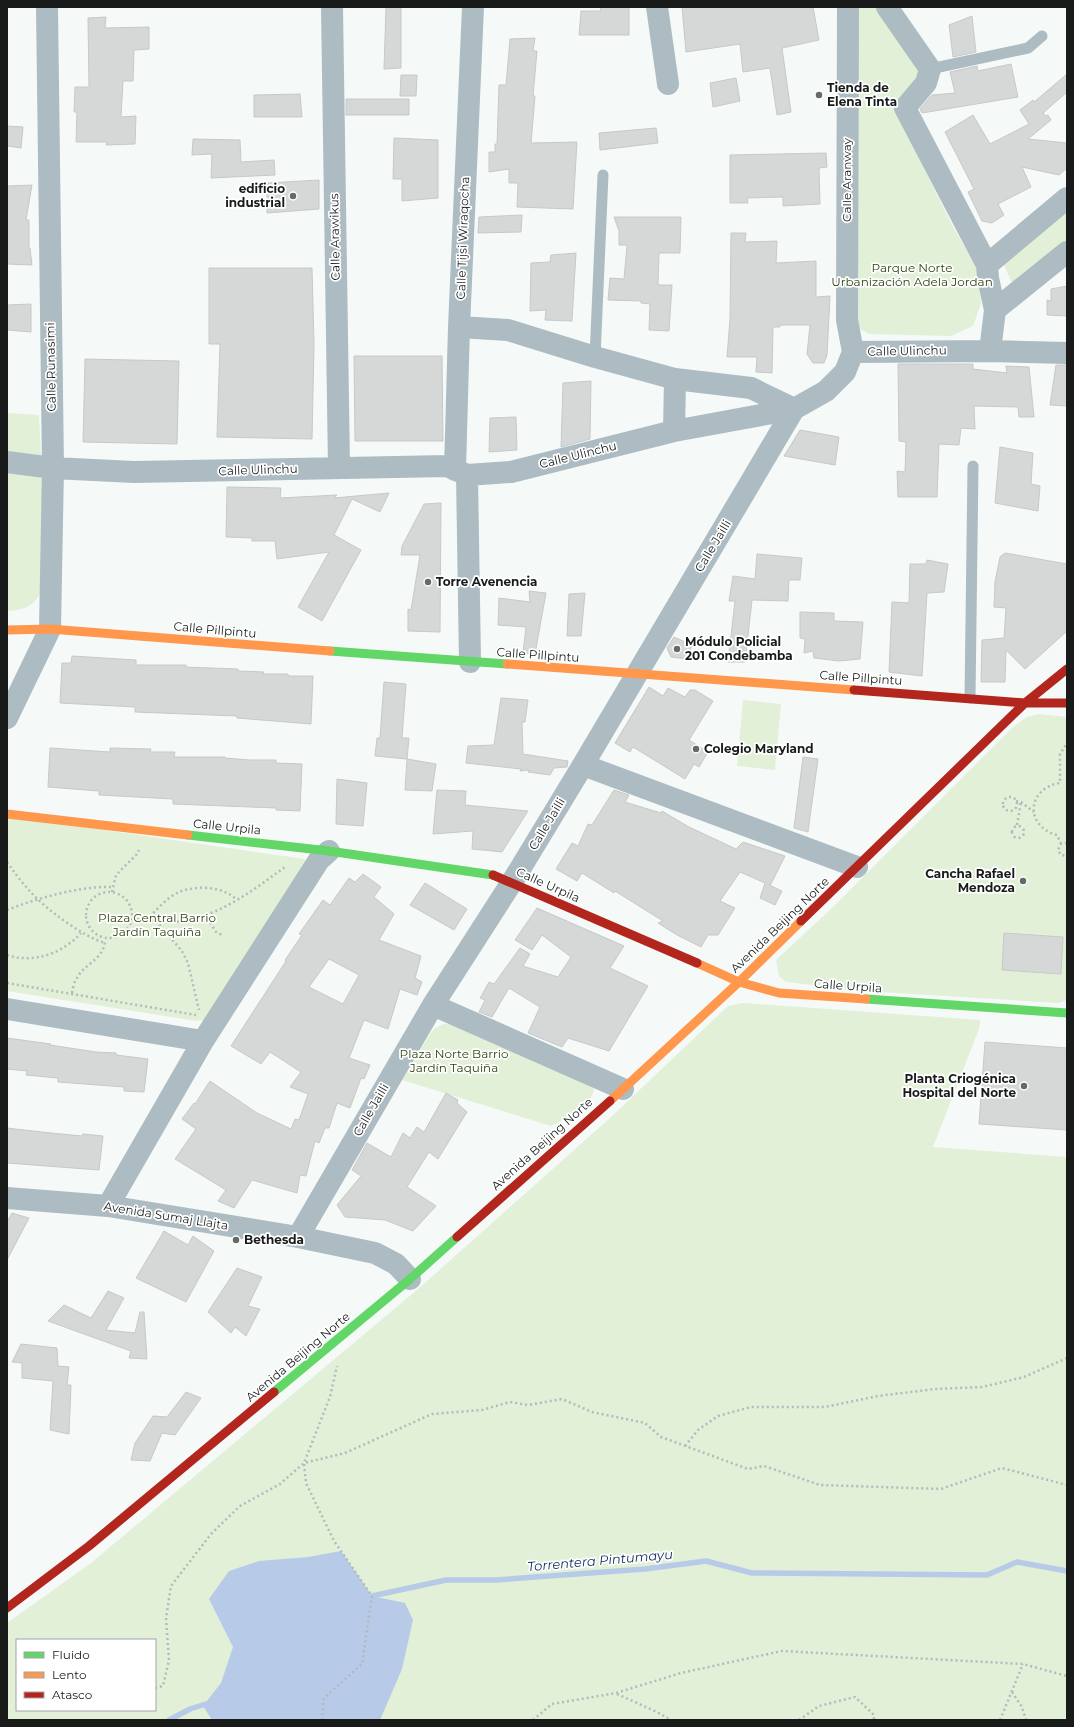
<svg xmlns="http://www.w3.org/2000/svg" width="1074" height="1727" font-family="Montserrat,sans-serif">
  <rect width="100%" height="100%" fill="#f5faf9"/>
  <path fill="#e2f0d7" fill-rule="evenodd" d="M856 7H880L923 70 894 107 950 221 978 271 981 303 973 326 951 336 869 334 853 325Z
    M1067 205V245L1014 288 1001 258Z
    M7 413 39 415 41 456 7 451Z
    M7 472 40 476 44 483 41 593C32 607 24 610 7 611Z
    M743 700 781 704 775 770 737 766Z
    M1039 714 1067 717V1000L1058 1003 865 991 786 982 779 976 776 960 832 908 1013 727 1027 717Z
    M7 816 305 859V862L204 1020 196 1021 7 991Z
    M743 1003 980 1020 979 1029 933 1147 1067 1157V1720H7V1623L91 1563 418 1289 610 1118 728 1006ZM17 1640H155V1710H17Z
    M444 1024H453L588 1084 594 1089C589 1110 569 1116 551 1126L402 1080 430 1034 435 1028Z"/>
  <path fill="#b7cae7" d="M341 1551 372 1596 405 1603 413 1620 402 1669 380 1720H212L203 1706 221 1683 233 1647 209 1599 229 1571 259 1561 308 1557Z"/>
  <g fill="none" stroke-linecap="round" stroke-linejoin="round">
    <path stroke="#b7cae7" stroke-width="5.5" d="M365 1600 372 1596 446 1580H496L645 1569 706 1561 752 1573 987 1575 1017 1562 1067 1571
      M169 1720 190 1709 209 1703"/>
  </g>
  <path fill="#d5d8d7" stroke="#c6c9c8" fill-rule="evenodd" d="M386 7H401V68L384 69Z
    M601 7H629V35H579L581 11H600Z
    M682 7H813L819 40 782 48 791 112 777 115 770 68 743 72 740 44 686 52Z
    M972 16 976 52 953 57 949 25Z
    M106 17 105 28 149 27V49L134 50 133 81H123L121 117 136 116 135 144 106 145 107 142H76L77 112H74L75 87H89L88 18Z
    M535 38 533 51H537L533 96H535L531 143 577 142 573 209 517 207 518 183H509V169L489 172V152H495V144H497L499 85H506L510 39Z
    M1011 64 1018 97 922 113 920 109 932 95 955 93 950 72 977 66 978 71Z
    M1067 74V92L1043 113 1046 116 1048 115 1051 120 1028 139 1067 143V168L1059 175 1022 167 1031 187 998 204 1004 215 992 223 982 221 968 192 974 189 945 132 973 115 990 144 1029 124 1020 110 1033 100 1034 102Z
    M401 75H417L416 96H400Z
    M736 78 740 101 713 107 710 83Z
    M300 94 302 117H254V95Z
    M346 99H409V115H346Z
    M7 126 23 127 21 148 7 146Z
    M656 128 658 143 600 150 599 133Z
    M394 138 438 140V198L402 201V179H393Z
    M193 139 240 140 241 162 274 160 275 175 211 178 212 154 192 155Z
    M826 153 827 167 819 168 820 204 783 206V197L747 198 748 203H730V155Z
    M319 180V209L267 213V183Z
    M32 185 26 220H29V248H30L32 265 7 264V186Z
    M522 215 521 232 478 233 479 217Z
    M614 217H681L680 253H659L658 285H672L669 331 649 330 650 304 641 303V301L608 300 610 278 624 279 627 245H619V231Z
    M731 233H746L745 242 777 241 776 263 816 261V297L830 296 827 355 824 363H813L807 354 810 325H780V327H773L772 373 756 372 757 357H727L730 319Z
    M576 253 572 321 545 320 546 310 530 311 531 263 550 262 551 255Z
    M209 268H312L314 344 312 439 217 437 220 344H209Z
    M1067 286V316L1047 315V300L1051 301V289Z
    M31 304V332L7 330V305Z
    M354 356H442L443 441H355Z
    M85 359 179 361 177 444 83 442Z
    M898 364H973V369L1007 373 1006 366 1029 367 1034 417H1019L1018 407 974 406 975 429 961 428 959 445 939 444 937 497H898L897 471 905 472 906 442 899 441Z
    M1056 365H1067V406L1050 405Z
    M591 381 590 439 561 447 563 383Z
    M516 417 517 450 489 452 490 418Z
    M800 430 839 437 835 465 784 456Z
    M1000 447 1033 453 1031 484 1040 486 1038 511 995 503Z
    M227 487 281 488 280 498 337 495 334 498 389 493 380 512 352 499 334 535 361 550 322 621 298 607 329 552 277 559 275 541H252V538L226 537Z
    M441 503 440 632 408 631V609L411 610 420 555H401L402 546 424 504Z
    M1005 553 1067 564V631L1025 669 1006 650 1005 682H981L982 640 1004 638 1006 608 994 607 995 582 1000 557Z
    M757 554 802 558 800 580H789L788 601 752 600 745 662H728L735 601H729L733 576 755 579Z
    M927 560 948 564 944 592 927 593 922 676 889 672 892 602 909 603 910 564H926Z
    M529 591 546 593 535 654 523 653 526 627 498 625 499 598 530 602Z
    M585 593 581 636H567L569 594Z
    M800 612 834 613V621L863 622 860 659 839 661 814 658 813 651 804 653 805 639 800 638Z
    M674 637 692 645 687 659 671 657 667 648Z
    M72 656 136 660V665H186V667L238 669V671L264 672 263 674H288V676H313L311 724 237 718V716L135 712V707L60 703 62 663H71Z
    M384 682 406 684 402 738H409L407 759 375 756 377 738H380Z
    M649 687 663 696 668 688 685 697 690 690H695L713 701 689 740 708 752 699 767 694 764 685 779 633 747 630 752 615 743Z
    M501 698 528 700 525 722H522L523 754 568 761 567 767 554 768 550 775 528 772 529 770 520 771 521 769 466 763 468 746 494 745Z
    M50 748 110 752V748L151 749 150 752H175L174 757H225V758L250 760H276V763L302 764 300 811 276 810V808L173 804V799L99 795V791L48 787Z
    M803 757 818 759 808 832 794 828Z
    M407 759 436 764 432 791 405 790Z
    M337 779 367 783 363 826 336 824Z
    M437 790 466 791 465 805 528 811 502 852 472 849 473 831 433 834Z
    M614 790 629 795 625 802 661 813 662 811 689 827 736 849 743 842 785 856 770 886 769 885 782 891 775 905 760 898 765 883 740 872 720 901 735 908 718 935H708L701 947 677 935 658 923 663 921 615 891 614 893 582 873 577 881 556 869 572 843 578 846 588 824 592 825Z
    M363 874 381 887 374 897 394 914 379 940 421 956 415 978 422 982 417 995 400 989 388 1029 364 1020 349 1058 370 1065 364 1079 361 1078 350 1108 337 1103 329 1128H325L319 1143 315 1141 306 1176 300 1175 297 1193 252 1180 234 1208 218 1201 226 1190 175 1159 196 1129 182 1119 194 1103 195 1104 210 1081 257 1113 291 1129 295 1119 299 1120 308 1094 290 1087 301 1072 270 1052 261 1064 231 1046 286 961 285 960 302 935 299 934 323 900 330 905 349 878 355 882ZM329 959 359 975 343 1004 309 987Z
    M425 883 467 909 454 930 410 905Z
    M537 908 624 946 610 968 648 986 609 1051 568 1038 562 1047 528 1033 540 1007 509 988 492 1017 479 1012 485 1000 480 998 489 982 494 984 520 948 530 954 523 966 558 977 571 957 542 935 532 950 515 940Z
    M1004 933 1063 937 1061 974 1002 970Z
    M7 1038 51 1044 50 1045 96 1052 116 1053V1055L148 1059 144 1092 124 1091V1087L58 1082V1078L26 1075 27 1071 7 1069Z
    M985 1042 1067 1048V1130L979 1124Z
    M446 1093 458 1100 457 1103 467 1112 438 1159 429 1152 407 1187 436 1206 413 1231 385 1220 345 1217 337 1205 361 1176 352 1170 367 1143 391 1157 403 1133 410 1138 417 1127 424 1132Z
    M7 1128 51 1133 82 1136 83 1134 103 1136 99 1170 7 1163Z
    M12 1213 29 1218 7 1260V1222Z
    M164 1231 188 1245 193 1236 214 1251 186 1302 136 1278Z
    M237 1268 262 1277 248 1306 260 1309 246 1336 235 1327 231 1333 208 1312Z
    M108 1291 124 1298 106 1330 135 1333 140 1312H144L147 1359 129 1358 131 1351 48 1321 64 1305 91 1318Z
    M21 1344 57 1348 58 1366 69 1367 67 1385H71L69 1434 50 1430 53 1381 22 1378V1363L12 1362Z
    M186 1392 201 1398 175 1435 162 1433 150 1461 131 1460 135 1443 153 1416 167 1417Z"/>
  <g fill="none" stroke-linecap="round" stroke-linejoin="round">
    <path stroke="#b1babe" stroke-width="2.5" stroke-dasharray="2 3" stroke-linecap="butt" d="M1003 804a7 7 0 1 1 14 0a7 7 0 1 1-14 0Z
      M1016 801 1021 802 1034 812
      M1017 825 1021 802
      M1012 832a6 6 0 1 1 12 0a6 6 0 1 1-12 0Z
      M1067 843 1061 844 1058 850 1061 855 1067 856
      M1061 844 1057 835C1024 826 1027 788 1060 783V754L1067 743
      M7 862C26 889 39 903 66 922 79 931 90 938 105 943
      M86 915a23 23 0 1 1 46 0a23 23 0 1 1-46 0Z
      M112 892 116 875 137 854 139 850
      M7 910C38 898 79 886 112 887
      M205 914 216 932 224 936
      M132 919C145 920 159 922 172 922 215 920 252 891 285 867
      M146 920C156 911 167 897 179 892 198 885 223 886 237 900
      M156 921 182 951 188 963 199 1010
      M7 955C34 964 63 953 81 933
      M7 983 196 1015
      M72 993C73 988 74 982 77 978 84 964 104 959 105 941
      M685 1446 698 1430 718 1416 751 1407H825L878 1396 935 1389 982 1387 1024 1377 1067 1358
      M155 1688 163 1686 169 1660 166 1618 171 1586 211 1534 240 1506 280 1484 304 1463 345 1453 432 1414 482 1410 510 1402 528 1405 562 1399 592 1412 645 1423 661 1437 748 1469 764 1466 820 1485 941 1489 1002 1468 1067 1485
      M1012 1692 1022 1707 1026 1720
      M617 1694 657 1712 671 1720
      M322 1720 324 1698 362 1664 372 1596 334 1541 306 1483 304 1463 330 1397 337 1366
      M533 1720 552 1704 616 1693 681 1673 782 1651 1023 1664 1067 1676
      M799 1720 819 1706 855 1697 874 1715V1720
      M1000 1720 1023 1664"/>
    <path stroke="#adbbc2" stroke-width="11" d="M930 69 1028 48 1042 36
      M595 357 603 175
      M970 698 973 466"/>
    <path stroke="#adbbc2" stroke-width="22" d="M332 7 339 467
      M657 7 668 84
      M848 7 847 320 853 352
      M887 7 930 69 926 83 905 108 987 265 988 278 995 310
      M987 265 1067 198
      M459 327 508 330 595 357 675 379 751 388 794 409
      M990 351 995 310 1067 252
      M853 352 990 351 1067 353
      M674 431 675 379
      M7 462 53 468 134 472 447 466 467 475 511 472 674 431 794 409 826 391 845 372 853 352
      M455 470 459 327 473 7
      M467 475 470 662
      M7 718 50 629 53 468 47 7
      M583 765 857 867
      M433 1005 623 1089
      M7 1009 203 1041
      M7 1198 108 1206 298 1237 375 1253 396 1264 410 1279
      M108 1206 203 1041 319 860 329 851
      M298 1237 433 1005 512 882 583 765 794 409"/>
    <path stroke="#63d668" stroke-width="9" d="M330 651 507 664
      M188 835 329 851 493 875
      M866 999 1067 1013
      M274 1392 410 1279 457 1237"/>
    <path stroke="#ff974d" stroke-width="9" d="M7 630 50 629 330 651
      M507 664 854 690
      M7 814 188 835
      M697 963 739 982 779 993 866 999
      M610 1101 739 982 801 921"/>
    <path stroke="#b3261e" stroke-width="9" d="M854 690 1025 703H1067
      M493 875 697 963
      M801 921 1025 703 1067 669
      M457 1237 610 1101
      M7 1608 89 1546 274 1392"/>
  </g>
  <g fill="#666969" stroke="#fff" stroke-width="1.5">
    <circle cx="819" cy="95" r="4"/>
    <circle cx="293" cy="196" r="4"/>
    <circle cx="428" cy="582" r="4"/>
    <circle cx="677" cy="649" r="4"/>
    <circle cx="696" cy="749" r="4"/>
    <circle cx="1023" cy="881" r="4"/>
    <circle cx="1024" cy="1086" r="4"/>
    <circle cx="236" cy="1240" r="4"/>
  </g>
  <g text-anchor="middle" stroke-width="3.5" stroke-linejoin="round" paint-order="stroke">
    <g font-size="12" font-weight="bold" fill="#191b1b" stroke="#fff" text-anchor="start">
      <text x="827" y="92">Tienda de<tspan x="827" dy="14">Elena Tinta</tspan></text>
      <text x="285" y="193" text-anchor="end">edificio<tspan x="285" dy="14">industrial</tspan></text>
      <text x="436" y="586">Torre Avenencia</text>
      <text x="685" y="646">Módulo Policial<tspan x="685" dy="14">201 Condebamba</tspan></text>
      <text x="704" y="753">Colegio Maryland</text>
      <text x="1015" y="878" text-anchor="end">Cancha Rafael<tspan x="1015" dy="14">Mendoza</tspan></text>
      <text x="1016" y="1083" text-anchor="end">Planta Criogénica<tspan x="1016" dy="14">Hospital del Norte</tspan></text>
      <text x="244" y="1244">Bethesda</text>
    </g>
    <g font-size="12" fill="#191b1b" stroke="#fff">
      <text transform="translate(847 180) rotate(-90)" y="4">Calle Aranway</text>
      <text transform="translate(335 237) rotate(-91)" y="4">Calle Arawikus</text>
      <text transform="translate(463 238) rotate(-88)" y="4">Calle Tijsi Wiraqocha</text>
      <text transform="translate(907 351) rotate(-1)" y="4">Calle Ulinchu</text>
      <text transform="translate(51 367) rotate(-91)" y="4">Calle Runasimi</text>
      <text transform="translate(578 455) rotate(-14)" y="4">Calle Ulinchu</text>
      <text transform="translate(258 470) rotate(-2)" y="4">Calle Ulinchu</text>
      <text transform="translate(713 546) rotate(-59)" y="4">Calle Jailli</text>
      <text transform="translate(215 630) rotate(5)" y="4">Calle Pillpintu</text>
      <text transform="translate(538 655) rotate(4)" y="4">Calle Pillpintu</text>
      <text transform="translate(861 678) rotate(4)" y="4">Calle Pillpintu</text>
      <text transform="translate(547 824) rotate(-59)" y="4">Calle Jailli</text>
      <text transform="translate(227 827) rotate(6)" y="4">Calle Urpila</text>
      <text transform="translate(548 885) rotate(24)" y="4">Calle Urpila</text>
      <text transform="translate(780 925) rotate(-44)" y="4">Avenida Beijing Norte</text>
      <text transform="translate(848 986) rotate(4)" y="4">Calle Urpila</text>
      <text transform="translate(371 1110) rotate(-60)" y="4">Calle Jailli</text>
      <text transform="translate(542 1144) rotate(-42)" y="4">Avenida Beijing Norte</text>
      <text transform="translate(166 1216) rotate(9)" y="4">Avenida Sumaj Llajta</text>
      <text transform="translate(298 1357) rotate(-40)" y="4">Avenida Beijing Norte</text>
    </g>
    <g font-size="12" fill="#304312" stroke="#fff">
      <text x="912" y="272">Parque Norte<tspan x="912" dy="14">Urbanización Adela Jordan</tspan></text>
      <text x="157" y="922">Plaza Central Barrio<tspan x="157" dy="14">Jardín Taquiña</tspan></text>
      <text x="454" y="1058">Plaza Norte Barrio<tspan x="454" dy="14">Jardín Taquiña</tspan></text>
    </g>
    <g font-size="13" font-style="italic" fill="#122d60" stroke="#fff">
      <text transform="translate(600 1560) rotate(-5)" y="5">Torrentera Pintumayu</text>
    </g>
  </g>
  <rect width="1074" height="1727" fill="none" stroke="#191b1b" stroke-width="16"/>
  <rect x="16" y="1639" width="140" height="72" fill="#ffffff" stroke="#a3a4a4"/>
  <rect x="24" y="1652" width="20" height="6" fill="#63d668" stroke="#a3a4a4"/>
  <text x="52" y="1659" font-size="12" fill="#191b1b">Fluido</text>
  <rect x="24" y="1672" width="20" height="6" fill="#ff974d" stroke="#a3a4a4"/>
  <text x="52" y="1679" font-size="12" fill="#191b1b">Lento</text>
  <rect x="24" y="1692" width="20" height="6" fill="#b3261e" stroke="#a3a4a4"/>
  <text x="52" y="1699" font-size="12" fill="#191b1b">Atasco</text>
</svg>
